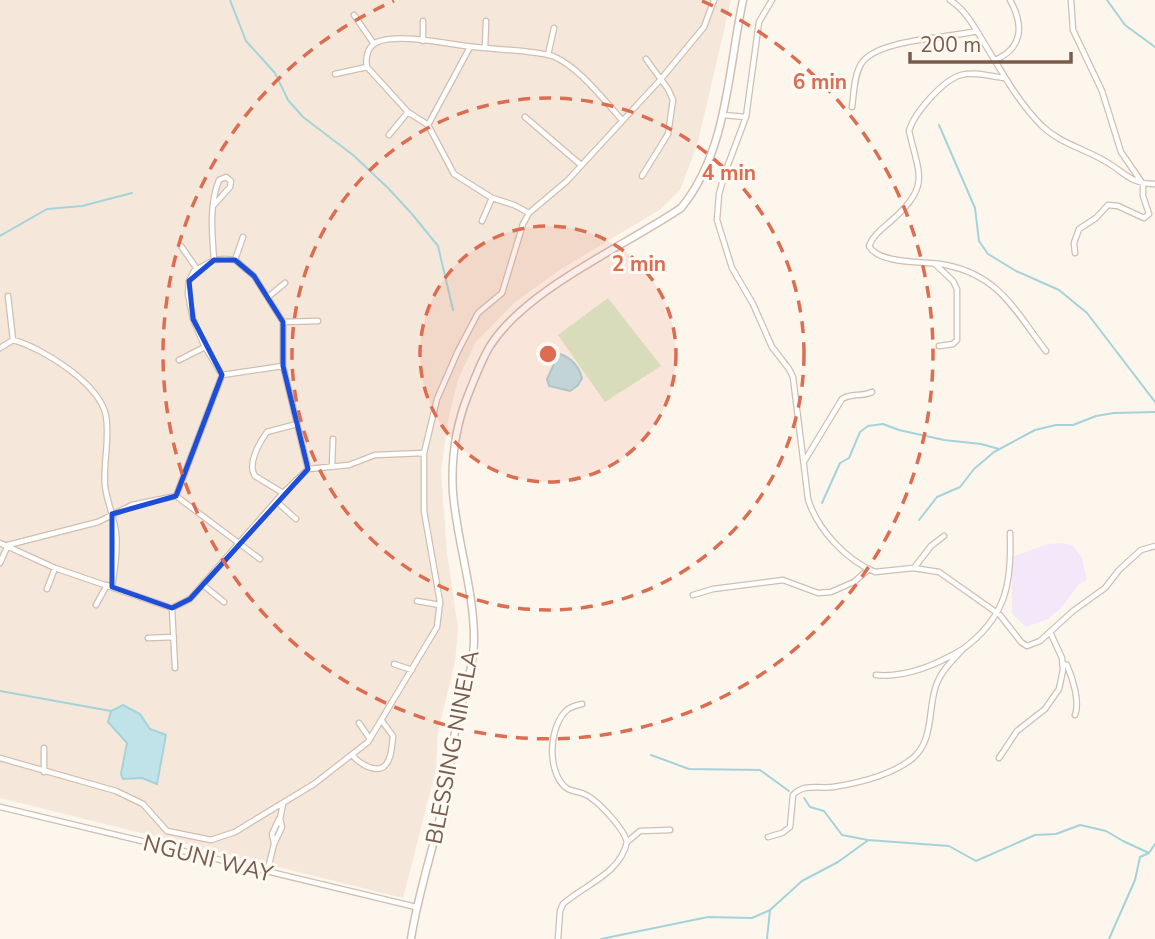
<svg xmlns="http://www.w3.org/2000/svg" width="1155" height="939" font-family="'Nunito Sans',sans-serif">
  <rect width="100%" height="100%" fill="#fdf6ec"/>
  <path fill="#f5e8da" d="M0 0H731L698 142 680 190 661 209 561 269 514 303 475 343 458 380 449 415 441 471 447 553 458 628 455 662 438 731 436 769 403 898 0 798Z"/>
  <path fill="#f3e8fa" d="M1062 543 1072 545 1082 558 1087 580 1078 585 1062 607 1048 619 1026 627 1012 614V557L1048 544Z"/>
  <path fill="#d8ecc9" d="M608 298 661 366 605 402 558 335Z"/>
  <path fill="#bfe3e8" stroke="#a5d3da" stroke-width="2" d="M560 354C571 358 579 367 582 378L578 385 570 391 549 386 547 379 558 355Z
    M123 705 140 714 150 729 166 735 157 784 142 778 123 779 121 774 127 743 108 722 111 711Z"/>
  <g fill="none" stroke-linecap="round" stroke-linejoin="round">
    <path stroke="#a5d3da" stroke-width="2" d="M230 0 246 41 275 73 288 100 303 117 353 155 388 188 412 214 438 246 453 310
      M1107 0 1125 25 1155 47
      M939 125 975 208 979 241 988 254 1016 271 1059 290 1087 313 1155 402
      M0 236 47 209 82 206 132 193
      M822 503 840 463 849 458 860 432 868 426 883 424 899 430 944 440 981 444 999 449
      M919 520 937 497 960 487 974 469 994 452 1035 430 1056 425H1073L1096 416 1114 413 1155 412
      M0 691 111 711
      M651 755 689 769 760 770 789 791
      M804 798 810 807 824 811 842 835 868 840 949 846 976 861 1035 835 1056 834 1080 825 1106 831 1123 841 1149 853
      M601 939 708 917 752 918 770 910 802 881 838 862 867 841
      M767 939 770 910
      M1109 939 1135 880 1140 857 1149 853 1155 844"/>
    <defs>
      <path id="minor" d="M772 0 759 22 746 117 726 170 719 194 717 220 732 268 753 304 772 347 789 369 793 377 808 499C817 529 846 560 875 572L913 568 939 572 1000 615 1021 642 1027 646 1040 641 1073 611 1105 588 1119 570 1141 550 1155 546
        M950 0C967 11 976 30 986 46 1003 74 1019 103 1042 126 1060 143 1082 148 1103 160 1124 171 1129 184 1155 184
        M1071 0 1073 30 1102 91 1121 152 1143 184V196L1149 214 1144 218 1118 206 1108 205 1096 218 1079 229 1074 243 1075 253
        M354 15 374 44
        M423 21V41
        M485 47 486 21
        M548 55 554 28
        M995 60C1023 48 1024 25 1010 0
        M335 74 367 67
        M1005 78C992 77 975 71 961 75 943 80 914 113 909 131 919 175 931 186 891 221 883 228 873 235 869 246 879 265 927 261 946 265 1000 276 1015 311 1046 351
        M852 107C854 93 854 76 861 64 876 39 949 38 977 31
        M723 115 746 117
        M525 117 581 165
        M428 125 470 47
        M389 135 408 112
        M642 176 668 134 673 100 668 89 646 59
        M529 213 514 205 492 198 454 174 428 125 408 112 367 67C365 57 368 44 380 41 401 34 444 43 466 46 495 50 524 49 553 56 580 68 602 98 622 120
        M482 221 492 198
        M181 246 197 269
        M214 260C212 233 209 205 219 180L226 177 231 181 230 187 214 205
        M235 260 243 237
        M935 264 953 281 957 289V340L953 344 939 346
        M8 296 13 340
        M268 297 285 283
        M283 322 318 321
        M0 348 13 340C43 348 100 384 106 416 110 439 103 463 105 486 107 502 114 517 116 533 118 550 115 569 112 587
        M179 360 205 347
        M222 375 283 366
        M805 460 842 399C851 393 862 397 872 392
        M332 466 333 439
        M283 493 255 476C247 464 259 443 267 432L297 424
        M176 496 222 375 204 345 193 319 188 294 189 281 194 271 214 260 225 259 235 260 254 276 283 322V366L308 469
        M176 496 260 559
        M276 501 296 519
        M0 543 55 568 172 608 190 599 283 493 308 469 349 465 375 455 424 453
        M8 545 98 522 132 505 176 496
        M0 563 8 545
        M914 568 931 546 944 536
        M203 585 224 602
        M47 589 55 568
        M693 595 713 589 783 580 818 593 831 592 854 582 869 569
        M417 601 440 605
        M96 605 107 585
        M172 608 175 668
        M148 638 174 637
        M963 649C1006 617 1012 584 1010 533
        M394 664 412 670
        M1063 664 1067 665C1073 679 1080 702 1075 715
        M359 723 370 739
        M44 748V772
        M352 755C361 765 382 778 389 759 392 753 392 743 393 736L382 721
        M0 758 116 791 143 804 167 831 211 840 235 832 314 784 368 742 437 627 440 602 424 511V453L437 399 458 351 478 313 502 293 523 224 529 213 567 181 661 79 704 27 714 0
        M999 758 1017 731 1045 709 1059 689 1063 670 1062 658 1050 632
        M0 807 416 907
        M768 837 782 833 790 827 793 795C804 783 818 789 833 787 859 783 892 775 913 758 935 739 927 707 937 683 942 670 953 660 963 649 938 664 906 678 876 675
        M627 842 640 831 670 830
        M274 843 272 834 279 819
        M267 873 274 844 282 827 280 819 283 804
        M558 939 560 911 563 904C584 885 620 874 627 842 624 829 597 799 584 794 578 791 570 792 564 786 547 769 549 726 567 710 572 706 577 705 582 704"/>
      <path id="tertiary" d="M411 939C418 892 434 847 444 800 450 776 451 752 456 727 462 698 474 669 474 639 474 590 457 542 453 493 451 460 456 425 468 395 475 378 481 361 490 346 526 289 625 246 681 208 728 151 728 69 743 0"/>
    </defs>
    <use href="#minor" stroke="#d1beb0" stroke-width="7"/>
    <use href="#tertiary" stroke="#d1beb0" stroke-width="9"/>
    <use href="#minor" stroke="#fff" stroke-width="4.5"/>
    <use href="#tertiary" stroke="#fff" stroke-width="6"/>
  </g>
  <path fill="none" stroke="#1d4ed8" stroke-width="5" stroke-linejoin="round" d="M214 260H235L254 276 283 322V366L308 469 190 599 172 608 112 587V514L176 496 222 375 193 319 189 281Z"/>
  <circle cx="548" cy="354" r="128" fill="#dc6d51" fill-opacity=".12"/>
  <g fill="none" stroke="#dc6d51" stroke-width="3.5" stroke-dasharray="12 9">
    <circle cx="548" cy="354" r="128"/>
    <circle cx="548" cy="354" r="256"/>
    <path d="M702 1A385 385 0 1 1 394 1"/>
  </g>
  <g text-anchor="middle" stroke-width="6" stroke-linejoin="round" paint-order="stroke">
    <g font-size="23" fill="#7a5c4d" stroke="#fffaf3">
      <text transform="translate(452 747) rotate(-79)" y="8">BLESSING NINELA</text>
      <text transform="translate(208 858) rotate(14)" y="8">NGUNI WAY</text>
    </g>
  </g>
  <circle cx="548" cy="354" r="10" fill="#dc6d51" stroke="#fffaf3" stroke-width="3.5"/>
  <g font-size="21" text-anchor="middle" font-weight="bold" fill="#dc6d51" stroke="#fffaf3" stroke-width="6" stroke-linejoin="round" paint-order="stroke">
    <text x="820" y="89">6 min</text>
    <text x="729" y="180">4 min</text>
    <text x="639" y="271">2 min</text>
  </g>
  <path d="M910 52v10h161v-10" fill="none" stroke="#7a5c4d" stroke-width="3.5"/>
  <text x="920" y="52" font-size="21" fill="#7a5c4d" stroke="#fffaf3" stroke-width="5" paint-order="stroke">200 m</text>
</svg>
